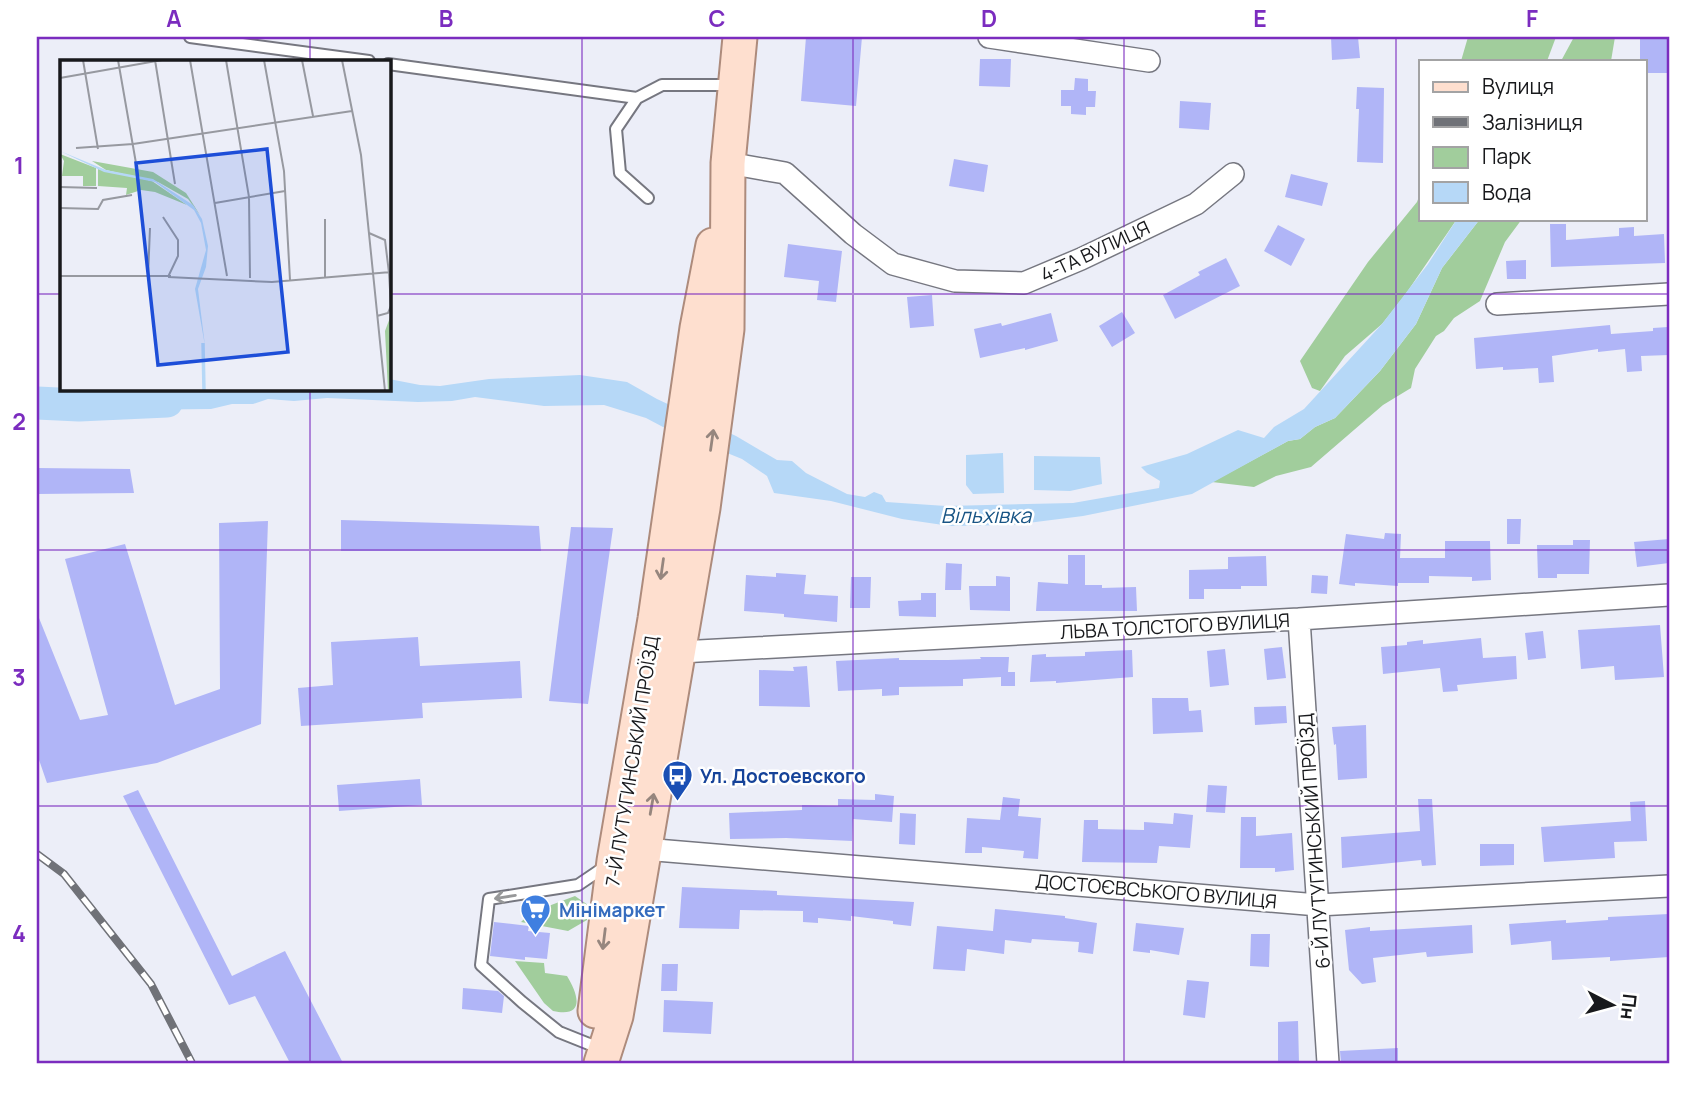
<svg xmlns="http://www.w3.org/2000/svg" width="1706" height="1100" font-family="Manrope,sans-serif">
  <rect width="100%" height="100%" fill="#eceef8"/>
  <path fill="#a1cd9c" d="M1468 37H1556L1547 61H1461Z
    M1574 37H1615L1611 61H1561Z
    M1421 191V219H1457L1405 295 1382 324 1345 356 1320 391 1312 388 1300 361 1368 262 1417 202Z
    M1480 219H1522L1505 242 1480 301 1454 318 1444 331 1436 336 1415 369 1411 388 1383 405 1311 467 1276 476 1254 487 1212 482 1288 441 1300 439 1315 427 1335 418 1380 371 1416 324 1442 268Z
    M575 896 588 905 587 920 568 931 521 922 530 913Z
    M515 961 544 963 545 973 567 976C578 994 586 1018 553 1011L544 1003Z"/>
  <path fill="#b6d8f7" d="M1457 219H1480L1442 268 1416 324 1380 371 1335 418 1315 427 1300 439 1288 441 1192 494 1083 516 1011 525 950 526 902 519 831 501 774 493 767 476 742 459 663 427 646 418 604 405 544 406 475 397 452 401 418 402 327 398 294 401 268 399 253 404H232L211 409 123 410 121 395 181 389 388 388 389 379 420 385 440 386 489 379 580 375 627 382 657 399 736 436 777 460 792 461 806 473 847 494 865 497 874 492 882 495 886 502 946 506 1073 503 1159 488 1160 481 1147 473 1141 467 1187 454 1238 430 1264 438 1274 427 1304 409 1382 324 1428 264Z
    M1003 453 1004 493 973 494 966 485V455Z
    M1034 456 1100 457 1102 484 1070 491 1034 490Z"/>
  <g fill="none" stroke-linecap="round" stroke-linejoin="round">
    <path stroke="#b6d8f7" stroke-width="33" d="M37 403 79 405 167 401"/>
  </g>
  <path fill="#b0b5f7" d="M806 37H862L856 106 801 101Z
    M1331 37H1358L1360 58 1332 60Z
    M1640 37H1669V73H1645V61H1640Z
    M980 59H1011L1010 87 979 86Z
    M1075 78 1088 79V91H1096L1095 107H1086V115L1071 114V106H1061V90H1074Z
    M1357 87 1384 88 1383 163 1357 162 1359 109H1356Z
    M1180 101 1211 103 1209 130 1179 128Z
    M954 159 988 165 984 192 949 186Z
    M1291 174 1328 183 1322 206 1285 197Z
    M1550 224H1566V240L1619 236V228L1634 227V236L1664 234 1665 263 1551 267Z
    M1278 225 1305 239 1291 266 1264 251Z
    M788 244 842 251 836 302 817 300 819 281 784 277Z
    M1226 258 1240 286 1175 319 1163 295 1200 275 1198 272Z
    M1526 260V279H1507L1506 261Z
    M932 295 934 326 910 328 907 297Z
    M1122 312 1135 333 1112 347 1099 326Z
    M1051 313 1058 341 1025 350V348L980 358 974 329 1001 323 1002 326Z
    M1610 325 1611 334 1653 331V328L1668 327 1669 355 1641 356 1642 371 1627 372 1625 349 1598 352V349L1552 356 1554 382 1539 383 1538 368 1503 370V367L1476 369 1474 338Z
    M37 468 130 469 134 493 37 494Z
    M1507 519H1521L1520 544H1507Z
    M341 520 539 526 541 551H341Z
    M268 521 261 724 157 763 47 783 37 754V613L80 720 108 715 65 559 125 544 175 705 220 689 219 523Z
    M571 527 613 528 588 704 549 701Z
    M1385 533 1401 534 1400 558H1445V541H1490L1491 580 1472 581V577L1429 576V583H1398V586L1355 583V586L1339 584 1346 534 1384 539Z
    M1669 539V563L1637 567 1634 542Z
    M1573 540H1590L1589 574H1557V578H1538L1537 545H1573Z
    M1068 555H1085V585H1102V588L1136 587 1137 611H1036L1038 582 1068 584Z
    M1266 556 1267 586H1241V589H1204V599H1189V570L1228 569V557Z
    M946 563 962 564 961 590H945Z
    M776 573 806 575 804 594 838 596 837 622 784 617V614L744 611 746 575 776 577Z
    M1312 575 1328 576 1327 594 1311 593Z
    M996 576 1010 577V611L970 610 969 586H996Z
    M851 577H871L870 608H850Z
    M921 593H936V617L899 616 898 601 921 600Z
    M1660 625 1664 677 1615 680 1614 666 1581 669 1578 630Z
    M1543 631 1546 658 1528 660 1525 633Z
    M418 637 420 666 520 661 522 698 422 703 423 718 301 726 298 688 333 685 331 642Z
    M1481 638 1483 658 1516 656 1517 679 1457 685 1458 691 1443 692 1440 668 1383 674 1381 647 1407 645V642L1423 640V644Z
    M1282 647 1286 678 1267 680 1264 649Z
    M1225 649 1229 685 1210 687 1207 651Z
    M1132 650 1133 677 1056 683V681L1030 682 1032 655 1046 654V657L1085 656V652Z
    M980 657H1009L1008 672H1015V686H1001V677L963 679V686L899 687V695L882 696V689L838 691 836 661 899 658V660H948L981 659Z
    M807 666 810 707 759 706V670L794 671 793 667Z
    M1152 698H1188L1189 711 1201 710 1203 732 1153 734Z
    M1286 706 1287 723 1255 725 1254 707Z
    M1366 725 1367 778 1338 780 1336 744 1334 745 1332 727Z
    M420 779 422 805 339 811 337 785Z
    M1208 785 1227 786 1225 813 1206 812Z
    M138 790 232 976 285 951 343 1063H290L255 996 229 1005 123 796Z
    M875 794 894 796 892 822 853 819 852 841 786 838 730 839 729 813 802 810V805L838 806V799L875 800Z
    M1003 797 1020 799 1018 816 1041 818 1038 859 1023 858 1024 851 982 847V853H965L967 818 1000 820Z
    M1418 799H1432L1436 865 1422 866 1421 860 1342 868 1341 837 1420 831Z
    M1645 801 1647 841 1614 842 1615 858 1544 862 1541 827 1631 821 1630 802Z
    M900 813 916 814 915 845 899 844Z
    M1174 813 1193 815 1190 848 1159 846 1157 863 1082 862 1084 820H1098V829L1144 830V822L1173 824Z
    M1241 817H1256V836L1292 833 1294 870 1275 872V868H1240Z
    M1480 844H1514V865L1480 866Z
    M682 887 777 891V895L914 902 911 926 893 924V921L851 916V921L818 918V923L803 922V911L740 910 739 929 679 928Z
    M995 909 1065 916V918L1097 923 1093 954 1078 952 1079 942 1032 939 1031 943 1005 940 1004 954 967 949 965 971 933 969 937 926 993 931Z
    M1669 914V957L1610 961V957L1552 960 1551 941 1511 945 1509 924 1566 920V923L1608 920V917Z
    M494 922 529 926 528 931 550 933 547 959 525 957V960L490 956Z
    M1136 923 1184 928 1179 955 1150 950V953L1133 951Z
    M1472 925 1473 953 1427 957 1426 952 1373 958 1376 982 1362 984 1349 970 1345 930 1370 927V931Z
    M1251 934H1270L1269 967 1250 966Z
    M662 964H678L677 991H661Z
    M1187 980 1209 982 1205 1018 1183 1015Z
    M463 988 498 991 504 996 502 1013 462 1009Z
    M664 1000 713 1002 711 1034 663 1032Z
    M1298 1021 1299 1063H1278V1022Z
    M1398 1048V1063H1341L1340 1051Z"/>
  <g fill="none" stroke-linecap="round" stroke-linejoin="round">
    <defs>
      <path id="service" d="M190 37 369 61
        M388 64 637 98
        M648 198 620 173 616 129 637 98 662 85H732
        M594 1046 559 1032 522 1002 481 965 489 899 578 885 606 866"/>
      <path id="minor" d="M989 37 1149 61
        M728 163 785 173 853 234 893 264 955 281 1024 283 1081 259 1196 204 1233 174
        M1497 304 1669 294
        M1299 619 1328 1063
        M680 652 1299 619 1669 595
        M644 849 1318 905 1669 886"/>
      <path id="primary" d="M595 1011 614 861 655 619 697 328 713 245
        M601 1063 616 1016 703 508 727 329 728 163 740 37"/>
    </defs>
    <use href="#service" stroke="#767780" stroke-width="14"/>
    <use href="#minor" stroke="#767780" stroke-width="24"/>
    <use href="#primary" stroke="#ad8b7c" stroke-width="37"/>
    <use href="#service" stroke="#fff" stroke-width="10"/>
    <use href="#minor" stroke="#fff" stroke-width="21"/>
    <use href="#primary" stroke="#fedfcf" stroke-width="33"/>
    <defs>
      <path id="rail" d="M37 854 64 874 151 984 192 1063"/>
    </defs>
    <use href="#rail" stroke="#707278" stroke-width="8"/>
    <use href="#rail" stroke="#fff" stroke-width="5" stroke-dasharray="16" stroke-linecap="butt"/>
  </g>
  <defs><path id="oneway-shaft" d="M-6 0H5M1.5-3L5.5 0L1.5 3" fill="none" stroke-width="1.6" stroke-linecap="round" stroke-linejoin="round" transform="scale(1.75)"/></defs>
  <g stroke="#96867e">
    <use href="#oneway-shaft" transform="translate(712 440) rotate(-82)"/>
    <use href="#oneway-shaft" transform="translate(662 569) rotate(98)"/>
    <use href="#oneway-shaft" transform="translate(652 804) rotate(-80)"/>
    <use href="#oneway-shaft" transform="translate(604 939) rotate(97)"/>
  </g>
  <use stroke="#979899" href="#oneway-shaft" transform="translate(505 897) rotate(171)"/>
  <path fill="none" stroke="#7b2cbf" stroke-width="2" stroke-opacity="0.55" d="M310 37V61M582 37V1063M853 37V1063M1124 37V1063M1396 37V1063M37 294H61M388 294H1669M310 388V1063M37 550H1669M37 806H1669"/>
  <defs>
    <symbol id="bus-pin" viewBox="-11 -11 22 30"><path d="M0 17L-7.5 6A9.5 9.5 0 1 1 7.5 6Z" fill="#1a4fb4" stroke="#fff"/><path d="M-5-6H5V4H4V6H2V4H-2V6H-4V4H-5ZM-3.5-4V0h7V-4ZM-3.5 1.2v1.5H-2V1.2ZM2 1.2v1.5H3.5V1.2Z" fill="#fff"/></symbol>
    <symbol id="supermarket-pin" viewBox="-11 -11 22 30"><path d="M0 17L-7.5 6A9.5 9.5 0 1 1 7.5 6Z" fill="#3f7fe0" stroke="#fff"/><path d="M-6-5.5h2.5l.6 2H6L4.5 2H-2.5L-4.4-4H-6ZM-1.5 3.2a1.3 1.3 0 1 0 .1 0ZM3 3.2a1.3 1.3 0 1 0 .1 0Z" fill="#fff"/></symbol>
  </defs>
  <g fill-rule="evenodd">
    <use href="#bus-pin" x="660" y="758" width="35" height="47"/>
    <use href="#supermarket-pin" x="518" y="892" width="35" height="47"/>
  </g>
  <g text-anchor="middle" stroke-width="5" stroke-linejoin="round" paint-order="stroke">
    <g font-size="19" fill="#18191c" stroke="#fff">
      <text transform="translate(1095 251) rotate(-25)" y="7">4-ТА ВУЛИЦЯ</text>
      <text transform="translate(1175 626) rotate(-3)" y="7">ЛЬВА ТОЛСТОГО ВУЛИЦЯ</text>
      <text transform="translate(632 761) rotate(-81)" y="7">7-Й ЛУТУГИНСЬКИЙ ПРОЇЗД</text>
      <text transform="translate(1314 841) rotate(-94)" y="7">6-Й ЛУТУГИНСЬКИЙ ПРОЇЗД</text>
      <text transform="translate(1156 891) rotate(5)" y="7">ДОСТОЄВСЬКОГО ВУЛИЦЯ</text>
    </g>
    <g font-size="19" font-weight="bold" fill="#164399" stroke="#fff" text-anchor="start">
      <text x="700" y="783">Ул. Достоевского</text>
    </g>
    <g font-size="19" font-weight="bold" fill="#366cbe" stroke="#fff" text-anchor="start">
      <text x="559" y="917">Мінімаркет</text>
    </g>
    <g font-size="21" font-style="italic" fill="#195585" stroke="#fff">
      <text x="986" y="523">Вільхівка</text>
    </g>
  </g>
  <g transform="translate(60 60)">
    <rect width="331" height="331" fill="#eceef8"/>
    <path d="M0 94 36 108V126H23V116H2L4 101ZM32 101 93 112 126 133 140 155 128 139 98 122 46 110ZM38 109 92 121 127 145 95 132 81 130 66 135 67 128 38 126ZM331 255V331H328L325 271Z" fill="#a1cd9c"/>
    <path d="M0 91 46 110 93 119 133 145 142 159 148 186 146 207 138 229 145 286 135 229 146 190 141 163 134 150 95 122 44 112Z" fill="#b6d8f7"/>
    <path fill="none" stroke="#b6d8f7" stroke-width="3.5" d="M143 283 144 331"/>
    <path fill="none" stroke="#9799a0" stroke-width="2" d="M23 0 38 89M58 0 77 109M95 0 115 124M130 0 167 216M166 0 189 137 190 218M204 0 224 111 230 220M242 0 253 56M282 0 301 95 325 331M0 18 102 0M16 88 73 84 292 51M0 127 37 128M155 143 225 131M0 148 38 149 43 140 72 135M103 157 118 180V196L108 217M309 173 325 180 329 213 331 246 328 253 317 256M0 216H111M88 217 90 168M108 217 212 222 331 212M265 218V159"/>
    <path fill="#1d4ed8" fill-opacity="0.15" stroke="#1d4ed8" stroke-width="3.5" d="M207 89 228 292 98 305 76 103Z"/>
    <rect width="331" height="331" fill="none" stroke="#18191c" stroke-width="3.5"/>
  </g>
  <rect width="1706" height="1100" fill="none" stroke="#ffffff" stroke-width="77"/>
  <rect x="1419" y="60" width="228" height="161" fill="#ffffff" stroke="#a3a3a4" stroke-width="2"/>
  <rect x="1433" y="82" width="35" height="10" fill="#fedfcf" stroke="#a3a3a4" stroke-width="2"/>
  <text x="1482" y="94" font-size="21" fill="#18191c">Вулиця</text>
  <rect x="1433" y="117" width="35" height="10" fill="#707278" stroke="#a3a3a4" stroke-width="2"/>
  <text x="1482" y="130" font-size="21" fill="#18191c">Залізниця</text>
  <rect x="1433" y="147" width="35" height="21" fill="#a1cd9c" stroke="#a3a3a4" stroke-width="2"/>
  <text x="1482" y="164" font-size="21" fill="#18191c">Парк</text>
  <rect x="1433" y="182" width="35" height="21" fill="#b6d8f7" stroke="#a3a3a4" stroke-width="2"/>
  <text x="1482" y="200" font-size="21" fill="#18191c">Вода</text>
  <g transform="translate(1612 1005) rotate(96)" stroke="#ffffff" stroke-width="5" paint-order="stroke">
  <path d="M0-5L12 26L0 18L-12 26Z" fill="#18191c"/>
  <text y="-10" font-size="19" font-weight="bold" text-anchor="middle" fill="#18191c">Пн</text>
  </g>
  <rect x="38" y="38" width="1630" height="1024" fill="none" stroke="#7b2cbf" stroke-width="2.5"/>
  <g font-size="23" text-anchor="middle" font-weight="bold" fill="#7b2cbf">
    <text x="174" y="27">A</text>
    <text x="446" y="27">B</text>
    <text x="717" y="27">C</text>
    <text x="989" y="27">D</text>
    <text x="1260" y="27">E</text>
    <text x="1532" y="27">F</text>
    <text x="19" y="174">1</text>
    <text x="19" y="430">2</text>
    <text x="19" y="686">3</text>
    <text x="19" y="942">4</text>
  </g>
</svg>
